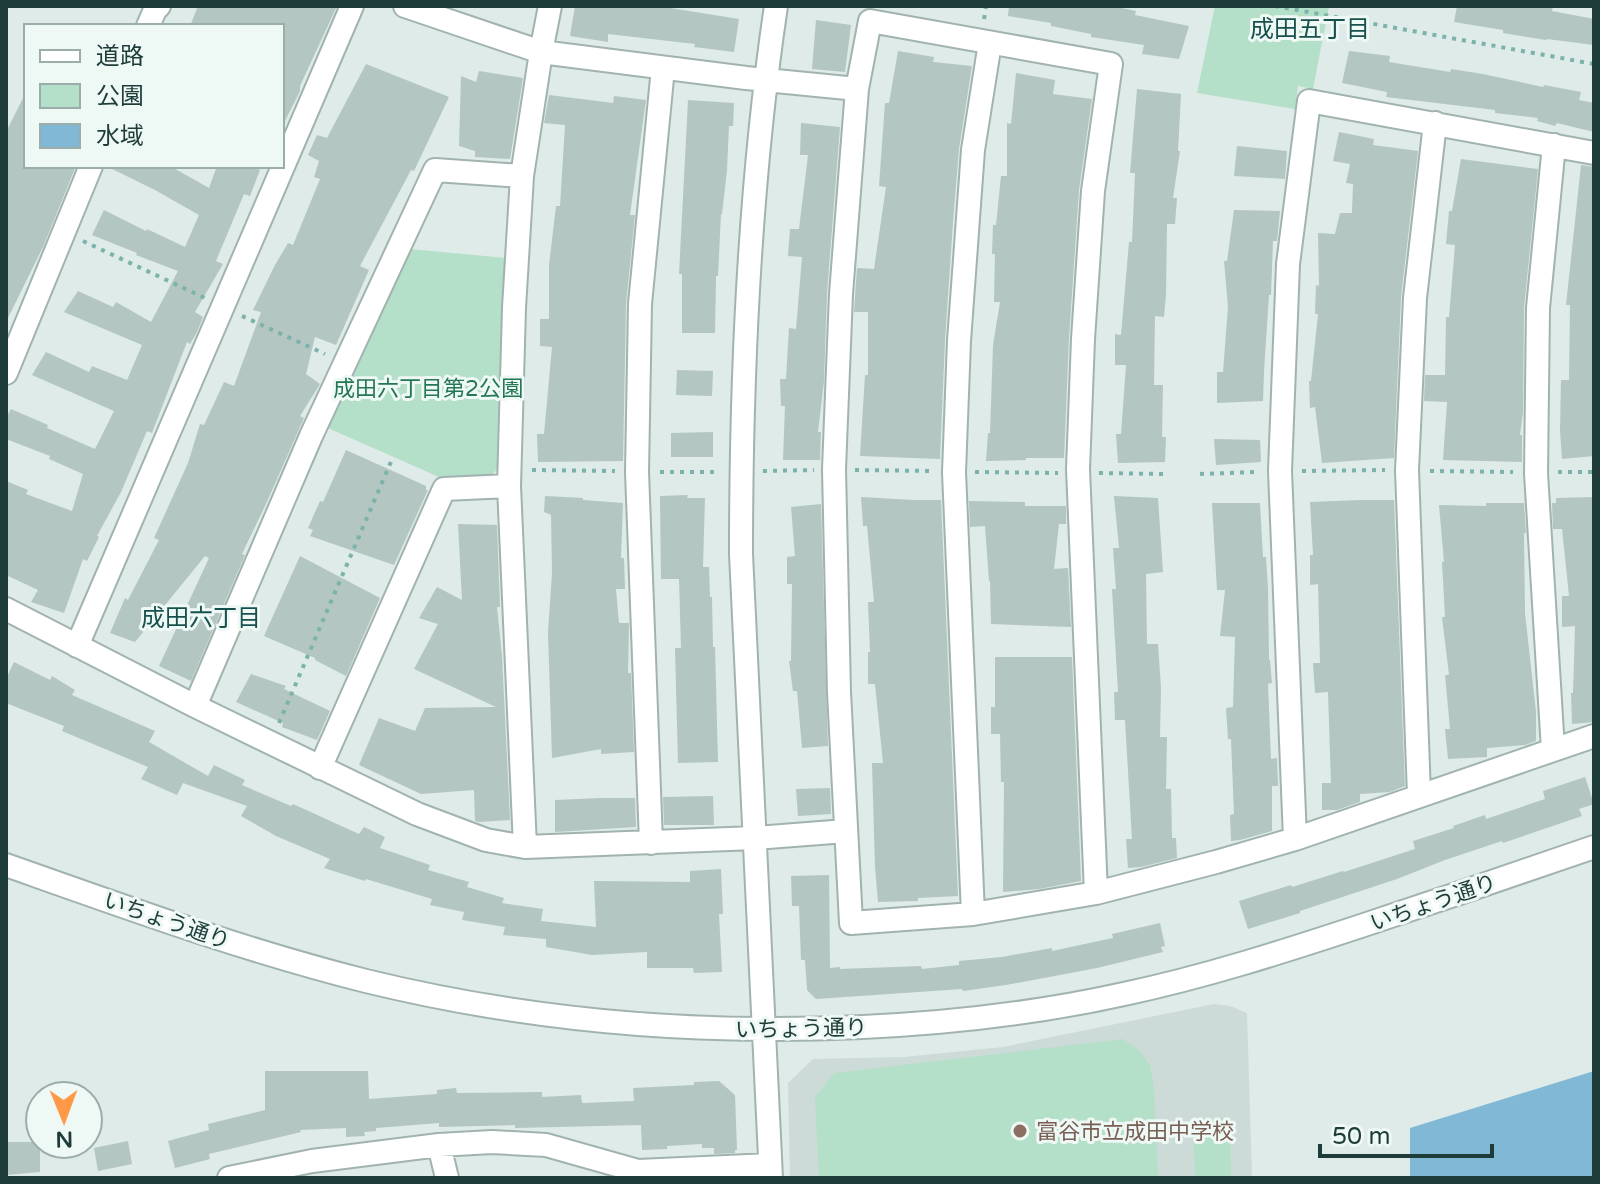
<svg xmlns="http://www.w3.org/2000/svg" width="1600" height="1184" font-family="'Varela Round','Noto Sans JP',sans-serif">
  <rect width="100%" height="100%" fill="#deebe8"/>
  <path fill="#ccdbd7" d="M1214 1004 1230 1006 1247 1013 1252 1178H790L788 1083 813 1059 904 1057 1003 1047Z"/>
  <path fill="#b4dfc8" d="M1215 6H1329L1313 89 1298 86 1295 109 1197 93Z
    M409 249 506 258 500 466 490 477H439L328 428Z
    M1123 1039 1139 1050 1150 1065 1154 1088 1158 1178H819L815 1097 835 1073Z
    M1230 1118 1231 1178H1195L1193 1119Z"/>
  <path fill="#80b8d6" d="M1594 1071V1178H1410V1128Z"/>
  <path fill="#b3c6c1" d="M198 6H337L300 86V91L282 127V26H190Z
    M575 6H658L739 19 734 52 694 47 695 44 608 34V42L570 36Z
    M1009 6H1112L1136 11 1135 15 1189 26 1179 59 1142 54 1144 45 1091 37V34L1051 26V23L1008 16Z
    M1457 6H1553L1552 11 1594 19V45L1547 39 1546 40 1503 33V30L1454 22Z
    M816 20 851 25 845 72 812 69Z
    M898 51 934 57 933 62 972 66 959 149 953 222 945 340 940 459 860 456 865 375H868V312H854L857 268 874 269 886 187 879 186 885 103H889Z
    M1349 51 1390 56 1389 62 1450 72 1451 69 1483 74 1543 87 1544 85 1581 92 1579 100 1594 103V132L1557 123 1555 126 1537 121 1538 118 1495 113V110L1386 97 1387 92 1342 83Z
    M366 64 449 97 414 171 411 170 360 266 369 270 336 345 315 337 306 374 320 384 300 416 304 418 266 504 242 554 245 555 191 681 159 666 209 558 205 556 135 642 110 633 125 598 128 600 159 540 154 538 188 463 200 424 204 425 224 382 234 386 261 312 253 310 275 265 288 243 293 245 320 179 314 177 319 161 308 155 317 135 327 138Z
    M479 71 523 78 510 159 475 157V151L459 146 461 76 476 82Z
    M1016 73 1055 80 1053 94 1092 99 1079 190 1069 338 1064 458H1026V460L986 461 988 433H990L993 345 1000 302H994L995 254H992L993 225H996L1001 176H1007V123L1011 124Z
    M1137 89 1181 94 1178 151H1180L1173 198H1177L1175 224H1167L1166 294 1164 317 1155 316 1154 385H1163L1162 437H1166L1165 462 1118 463 1116 434H1121L1126 365H1115V334L1121 335 1129 242H1132L1135 173H1130Z
    M26 92V166H76L43 247 6 322V132Z
    M549 95 613 103 614 96 646 100 630 215H635L626 304 623 461 538 462 537 434H544L552 347 540 346V319H549V265L556 206H560L565 125 544 123Z
    M688 100 734 103 733 126H729L727 170 722 214H721L718 276H716L715 333H682V274H679Z
    M801 123 840 127 827 293 824 381 818 432H821L820 460H783L785 406H781L780 379H786L789 328 796 329 802 257 788 256 790 229H799L808 155H800Z
    M1339 132 1374 139 1373 145 1418 151 1401 297 1394 458 1322 463 1315 407 1310 408 1309 381H1311L1318 314H1315L1316 285 1319 286 1318 233 1335 234 1340 213H1352L1353 184 1346 183 1350 164 1333 161Z
    M1237 146 1287 151 1285 179 1234 176Z
    M1461 159 1538 169 1524 308 1523 412 1520 435H1522V462L1443 460 1447 402 1424 401 1425 375H1445L1446 317H1449L1455 245 1446 244 1449 211H1452Z
    M1581 165 1594 167V456L1562 459 1560 431 1561 380H1569L1570 305H1566Z
    M106 166H170L209 188 217 166H250L260 170 250 196 244 194 216 261 223 264 195 312 203 317 197 332 190 344 187 342 152 433 147 431 121 492 97 536 99 537 87 561 83 559 64 613 31 602 38 590 6 575V481L28 490 26 494 72 511 83 474 49 459 50 456 6 439V418L11 409 48 425 47 428 95 449 114 411 32 375 46 352 89 372 92 366 127 380 142 345 64 312 78 291 113 307 116 302 151 322 178 271 136 255 137 253 92 235 104 210 146 231 147 229 185 247 199 215 155 190Z
    M1234 210 1280 211 1277 241H1273L1271 295H1269L1264 371 1263 401 1217 403V372H1223L1228 307 1224 261H1227Z
    M677 370 713 371 712 396 676 395Z
    M713 432V457H671V433Z
    M1214 439 1260 440 1261 462 1216 465Z
    M346 450 426 486V490H428L394 565 310 536 313 530 308 528 320 501 323 502Z
    M688 495 687 498H705L703 567H709L710 597H712L713 647H715L718 762 678 763 675 648H681L679 579H661L660 496Z
    M545 496 583 498V500L623 503 621 558H624L625 589H616L619 623H629L628 673H631L634 752 601 754V749L552 758 548 632 552 573 551 515 544 512Z
    M1114 496 1158 498 1163 572 1146 574 1147 644H1158L1161 688 1160 737H1167L1166 789H1171L1172 838H1176L1177 858 1141 867 1128 868 1126 839H1132L1125 720H1115L1114 692H1118L1112 589H1116L1113 548H1119Z
    M861 497 914 500H941L958 896 918 898V901L878 902 875 867 872 763H883L875 684H868V652H870L868 602H874L867 526H863Z
    M1594 497V722L1572 724 1571 693H1573L1575 626 1562 627V596H1569L1562 529H1553L1552 503H1556V498Z
    M1361 500H1394L1405 786 1390 792 1360 794V802L1337 810H1322V783H1331L1328 692 1315 693 1313 663H1320L1318 584 1310 585V555H1313L1310 502Z
    M969 501 1025 502V506H1066V524H1059L1054 569 1068 568 1071 627 991 624 990 581H989L985 526 970 527Z
    M1212 503H1260L1263 557H1266L1268 588 1269 660H1270L1272 683 1268 684 1271 759 1277 758 1278 786H1272V831L1240 840 1231 841 1230 815 1234 814 1231 739H1228L1226 708 1233 707 1235 637 1220 636 1225 590H1217Z
    M1486 503H1524L1526 533H1524L1525 613 1536 712V741L1525 745 1487 748V757L1448 759 1445 729H1450L1445 675H1449L1442 617H1445L1442 562H1444L1439 505 1486 506Z
    M821 504 828 746 802 748 797 691H793L789 661H791L792 584H787V557L795 556 791 507Z
    M458 524 497 525 500 607H497L502 656 510 820 479 822 475 821 474 790 421 794 359 765 379 718 415 731 425 708 496 707 414 669 438 624 419 618 437 587 462 600Z
    M300 556 380 598 346 676 315 660V658L264 636Z
    M995 657H1072L1081 881 1039 889 1003 892 1004 782H1001L1000 734H991V707H995Z
    M14 662 50 680 52 676 75 690 72 695 155 731 149 742 208 776 214 765 245 780 242 785 291 806 293 804 359 834 364 827 385 837 380 848 430 865 428 870 469 882 467 887 504 898 502 903 543 909 541 921 596 927 594 881 690 882V871L721 869 723 914H719L722 972 694 973 693 968H647V952L592 955 546 947V939L503 935 505 927 462 920 464 912 430 905 432 899 366 879 365 881 324 868 330 859 276 836 241 816 247 806 183 783 177 795 141 779 148 767 62 731 64 726 6 703V679Z
    M251 674 286 686 284 689 330 711 317 740 282 727 283 723 236 702Z
    M1585 777 1594 804 1579 809 1582 816 1503 843 1502 841 1445 860 1397 879 1300 911V913L1248 929 1239 901 1291 885 1292 887 1343 871 1344 872 1415 849 1413 841 1454 828 1453 826 1485 815 1486 819 1545 799 1543 791Z
    M830 788 831 814 798 816 796 789Z
    M713 796 714 825H664L663 797Z
    M601 798H635L636 827 555 832V800Z
    M829 875 830 968 840 967V969L921 966 922 969 959 965V961L1002 957 1052 948V951L1113 938 1112 934 1160 923 1165 946 1161 947 1163 952 1097 968 1006 985 963 991 962 989 816 999 807 990 805 960H801L799 906H792L791 876Z
    M265 1071H368L369 1099 437 1094V1090L456 1088 457 1093 542 1092V1097L581 1095 582 1103 634 1101 633 1088 694 1085V1082L719 1081 735 1095 737 1150H735V1153L714 1154V1148H702V1144L667 1146V1149L642 1150 641 1125 515 1128V1125L439 1127V1123L376 1128V1131L364 1132 365 1136 346 1137V1128L300 1130 301 1132 209 1154 210 1159 175 1168 168 1141 209 1130 208 1124 265 1110Z
    M128 1141 132 1164 98 1171 94 1148Z
    M6 1142H40V1172L6 1175Z"/>
  <g fill="none" stroke-linecap="round" stroke-linejoin="round">
    <defs>
      <path id="minor" d="M405 6 541 52 746 78 857 89
        M148 26 155 10 159 6
        M6 373 91 166
        M6 609 195 706 417 814 486 840 525 847 755 838 846 831
        M77 646 352 6
        M195 706 311 436 435 170 522 176
        M1553 750 1536 473 1538 308 1554 145
        M320 768 444 489 509 486
        M1419 795 1407 470 1415 298 1435 123
        M1295 839 1280 471 1288 264 1309 101 1594 153
        M651 843 637 472 640 304 663 68
        M525 847 509 486 514 308 522 176 541 52 550 6
        M6 865C125 907 243 950 366 981 530 1021 694 1035 863 1027 951 1023 1038 1013 1124 994 1204 977 1282 952 1361 926 1439 900 1516 874 1594 847
        M1096 893 1078 469 1083 339 1093 191 1111 64 870 21 857 89 841 294 834 469 839 692 851 923 973 914 1096 893 1216 862 1295 839 1594 736
        M973 914 954 472 959 341 973 150 990 43
        M439 1145 447 1178
        M229 1178 312 1161 439 1145 492 1142 546 1145 638 1171 770 1165
        M771 1178 741 554C741 371 749 187 776 6"/>
    </defs>
    <use href="#minor" stroke="#a1b3b0" stroke-width="26"/>
    <path stroke="#7bb2ab" stroke-width="4" stroke-dasharray="4 6" stroke-linecap="butt" d="M1275 6 1594 64
      M984 19 986 6
      M83 241 205 298
      M242 316 325 354
      M532 470 615 471
      M855 470 934 471
      M763 471 814 470
      M1302 471 1385 470
      M1430 471 1513 472
      M660 472H719
      M975 472 1058 473
      M1558 472H1594
      M1099 473 1163 474
      M1200 474 1257 472
      M279 723 393 457"/>
    <use href="#minor" stroke="#fff" stroke-width="22"/>
  </g>
  <circle fill="#8d6e63" stroke="#eef8f5" stroke-width="3" cx="1020" cy="1131" r="8"/>
  <g text-anchor="middle" stroke-width="6" stroke-linejoin="round" paint-order="stroke">
    <g font-size="22" fill="#257654" stroke="#eef8f5">
      <text x="428" y="396">成田六丁目第2公園</text>
    </g>
    <g font-size="22" fill="#1e3c3a" stroke="#eef8f5">
      <text transform="translate(1433 902) rotate(-19)" y="8">いちょう通り</text>
      <text transform="translate(167 920) rotate(19)" y="8">いちょう通り</text>
      <text transform="translate(801 1028) rotate(-1)" y="8">いちょう通り</text>
    </g>
    <g font-size="22" fill="#785e54" stroke="#eef8f5" text-anchor="start">
      <text x="1036" y="1139">富谷市立成田中学校</text>
    </g>
    <g font-size="24" fill="#18504d" stroke="#eef8f5">
      <text x="1310" y="37">成田五丁目</text>
      <text x="201" y="626">成田六丁目</text>
    </g>
  </g>
  <rect width="1600" height="1184" fill="none" stroke="#1e3c3a" stroke-width="16"/>
  <rect x="24" y="24" width="260" height="144" fill="#eef8f5" stroke="#9badaa" stroke-width="2"/>
  <rect x="40" y="50" width="40" height="12" fill="#ffffff" stroke="#9badaa" stroke-width="2"/>
  <text x="96" y="64" font-size="24" fill="#1e3c3a">道路</text>
  <rect x="40" y="84" width="40" height="24" fill="#b4dfc8" stroke="#9badaa" stroke-width="2"/>
  <text x="96" y="104" font-size="24" fill="#1e3c3a">公園</text>
  <rect x="40" y="124" width="40" height="24" fill="#80b8d6" stroke="#9badaa" stroke-width="2"/>
  <text x="96" y="144" font-size="24" fill="#1e3c3a">水域</text>
  <g transform="translate(64 1120) rotate(179)"><circle r="38" fill="#eef8f5" stroke="#9badaa" stroke-width="2"/>
  <path d="M0-6L14 30L0 20L-14 30Z" fill="#ff9948"/>
  <text y="-12" font-size="22" font-weight="bold" text-anchor="middle" fill="#1e3c3a">N</text>
  </g>
  <path d="M1320 1144v12h172v-12" fill="none" stroke="#1e3c3a" stroke-width="4"/>
  <text x="1332" y="1144" font-size="24" fill="#1e3c3a" stroke="#eef8f5" stroke-width="6" paint-order="stroke">50 m</text>
</svg>
